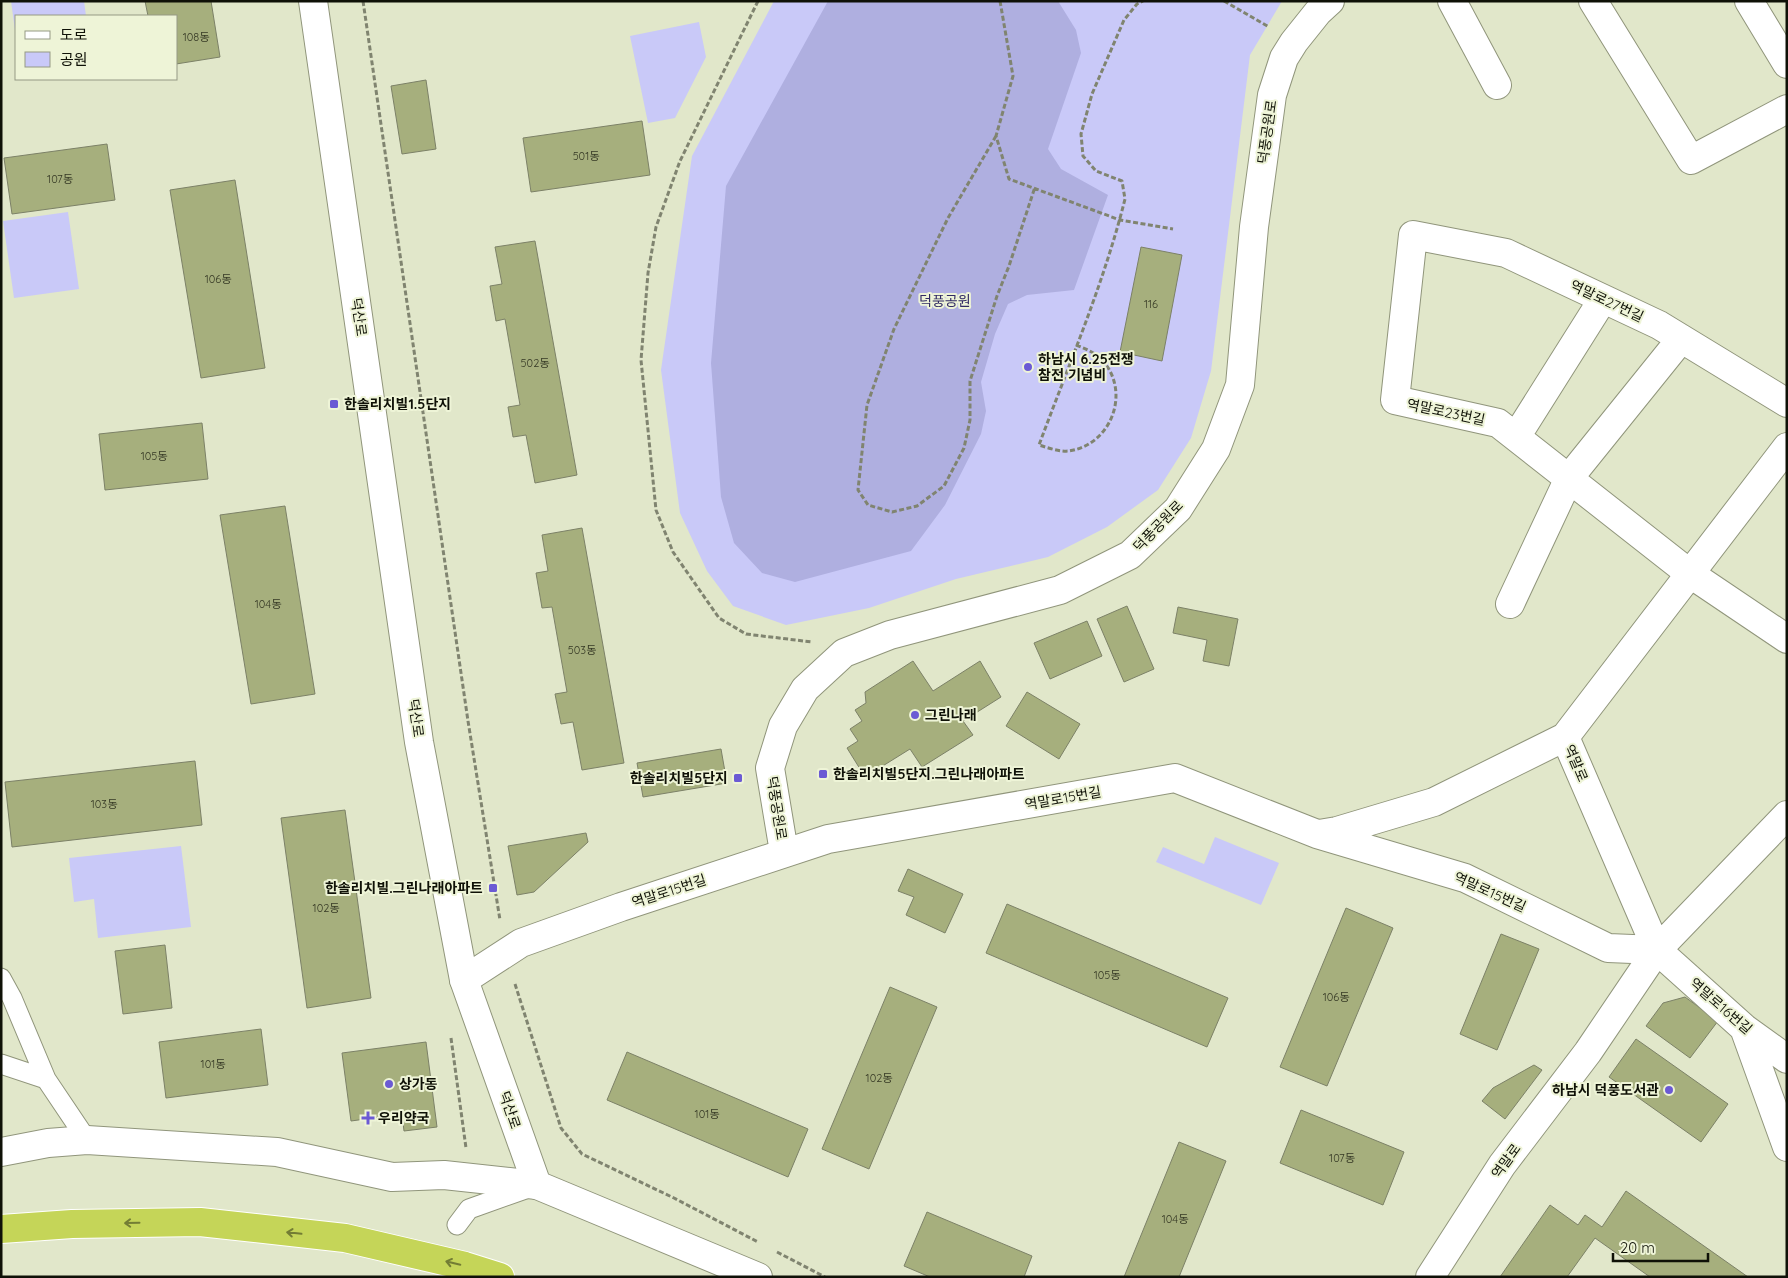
<svg xmlns="http://www.w3.org/2000/svg" width="1788" height="1278" font-family="Quicksand,'Noto Sans KR',sans-serif">
  <rect width="100%" height="100%" fill="#e1e7ca"/>
  <path fill="#c9c9f8" d="M11 1H84L86 16H16V38Z
    M774 1H1282L1250 55 1211 371 1191 438 1158 490 1107 527 1048 557 956 579 869 608 786 625 733 606 707 571 680 513 661 370 692 156Z
    M699 22 706 57 675 118 648 123 630 36Z
    M68 212 79 289 14 298 3 221Z
    M1215 837 1279 863 1261 905 1156 862 1163 847 1204 864Z
    M181 846 191 927 98 938 94 899 74 902 69 858Z"/>
  <path fill="#afafe0" d="M828 1H1058L1076 30 1081 53 1048 149 1061 169 1108 195 1074 290 1027 295 1008 304 995 334 981 382 986 411 981 434 945 505 911 551 795 582 762 573 734 543 721 497 711 363 726 186Z"/>
  <path fill="#a6af7d" stroke="#7c8167" d="M145 1H211L220 57 176 64V16H148Z
    M426 80 436 149 402 154 391 86Z
    M642 121 650 175 531 192 523 138Z
    M107 144 115 200 12 214 4 158Z
    M235 180 265 368 201 378 170 190Z
    M535 241 577 475 535 483 526 435 513 437 508 407 520 405 505 319 496 321 490 286 502 284 495 247Z
    M1141 247 1182 255 1162 361 1120 352Z
    M202 423 208 479 105 490 99 434Z
    M285 506 315 694 251 704 220 515Z
    M582 528 624 763 582 770 573 722 561 724 555 694 567 692 552 607 542 608 536 573 548 571 542 535Z
    M1127 606 1154 669 1124 682 1097 619Z
    M1178 607 1238 619 1229 666 1203 661 1207 640 1173 633Z
    M1087 621 1102 656 1050 679 1034 643Z
    M913 661 933 691 980 661 1001 697 963 721 973 735 922 767 910 749 865 777 847 748 858 741 850 729 862 721 855 710 866 703 865 692Z
    M1027 692 1080 724 1059 759 1006 726Z
    M721 749 727 783 643 797 637 763Z
    M195 761 202 825 12 847 5 782Z
    M345 810 371 998 307 1008 281 818Z
    M586 833 588 842 534 892 517 895 508 846Z
    M908 869 963 894 945 933 906 915 914 897 898 891Z
    M1007 904 1228 998 1207 1047 986 953Z
    M1346 908 1393 928 1327 1086 1280 1067Z
    M1501 934 1539 949 1497 1050 1460 1034Z
    M165 945 172 1008 123 1014 115 951Z
    M890 987 937 1007 869 1169 822 1149Z
    M1685 997 1718 1021 1690 1058 1646 1026 1663 1003Z
    M261 1029 268 1085 166 1098 159 1042Z
    M1636 1039 1728 1104 1701 1142 1609 1077Z
    M426 1042 437 1127 404 1131 402 1114 351 1121 342 1053Z
    M627 1052 808 1129 788 1177 607 1100Z
    M1534 1065 1542 1070 1505 1119 1482 1101 1493 1088Z
    M1301 1110 1404 1152 1383 1205 1280 1163Z
    M1179 1142 1226 1161 1179 1277H1124Z
    M1626 1191 1748 1277H1650L1595 1238 1567 1277H1500L1550 1205 1578 1225 1585 1215 1602 1227Z
    M927 1212 1032 1256 1024 1277H930L904 1266Z"/>
  <g fill="none" stroke-linecap="round" stroke-linejoin="round">
    <defs>
      <path id="lane" d="M1 978 12 998 46 1079 87 1140
        M1 1064 46 1079
        M457 1225 469 1209 531 1187"/>
      <path id="street" d="M1452 1 1497 85
        M1593 1 1691 160 1787 109
        M1749 1 1787 64
        M1787 403 1659 325 1506 253 1413 235 1395 400 1498 423 1689 573 1787 639
        M1516 437 1603 299
        M1510 604 1569 478 1681 339
        M1565 737 1657 950 1744 1028 1787 1059
        M1319 834 1337 831 1434 802 1565 737 1787 447
        M784 852 770 768 783 726 805 689 844 653 890 635 1060 590 1130 555 1178 509 1216 449 1240 385 1254 227 1272 95 1284 58 1294 42 1318 12 1330 1
        M464 980 521 943 621 907 828 839 1175 778 1317 834 1465 878 1608 948 1657 950
        M1744 1028 1787 1147
        M1 1152 48 1143 87 1140 277 1152 392 1177 444 1175 537 1185
        M1430 1277 1502 1165 1588 1052 1657 950 1787 815"/>
      <path id="secondary" d="M313 1 419 742 464 980 537 1185 758 1277"/>
      <path id="highway" d="M1 1229 72 1224 200 1222 345 1238 465 1266 500 1277"/>
    </defs>
    <use href="#lane" stroke="#90957b" stroke-width="21"/>
    <use href="#street" stroke="#90957b" stroke-width="30"/>
    <use href="#secondary" stroke="#90957b" stroke-width="30"/>
    <use href="#highway" stroke="#fff" stroke-width="30"/>
    <path stroke="#808470" stroke-width="3" stroke-dasharray="5 2.5" stroke-linecap="butt" d="M363 1 468 721 500 920
      M758 1 680 161 656 227 648 273 641 360 656 510 673 552 719 618 746 634 812 642
      M1000 1 1013 76 996 136 1009 179 1120 220 1173 229
      M1224 1 1269 27
      M996 136 948 218 894 329 867 405 858 490 868 505 892 512 917 506 944 486 964 448 970 420V381L997 296 1009 266 1035 187
      M1076 345C1086 349 1096 353 1103 361 1131 393 1111 445 1069 451 1060 452 1048 448 1039 445 1069 364 1104 283 1125 199L1122 181 1096 171 1083 156 1081 134 1092 94 1124 20 1137 4 1143 1
      M515 984 561 1128 582 1154 674 1198 758 1242
      M451 1038 466 1148
      M777 1252 825 1277"/>
    <use href="#lane" stroke="#fff" stroke-width="19"/>
    <use href="#street" stroke="#fff" stroke-width="28"/>
    <use href="#secondary" stroke="#fff" stroke-width="28"/>
    <use href="#highway" stroke="#c5d558" stroke-width="28"/>
  </g>
  <defs><path id="oneway-shaft" d="M-6 0H5M1.5-3L5.5 0L1.5 3" fill="none" stroke-width="1.6" stroke-linecap="round" stroke-linejoin="round" transform="scale(1.25)"/></defs>
  <g stroke="#737d34">
    <use href="#oneway-shaft" transform="translate(132 1223) rotate(179)"/>
    <use href="#oneway-shaft" transform="translate(294 1233) rotate(-174)"/>
    <use href="#oneway-shaft" transform="translate(453 1263) rotate(-167)"/>
  </g>
  <g fill="#6b5ad4" stroke="#eef4d7" stroke-width="2">
    <circle cx="1028" cy="367" r="5"/>
    <rect x="329" y="399" width="10" height="10" rx="2.5"/>
    <circle cx="915" cy="715" r="5"/>
    <rect x="818" y="769" width="10" height="10" rx="2.5"/>
    <rect x="733" y="773" width="10" height="10" rx="2.5"/>
    <rect x="488" y="883" width="10" height="10" rx="2.5"/>
    <circle cx="389" cy="1084" r="5"/>
    <circle cx="1669" cy="1090" r="5"/>
    <path d="M365.5 1110.5h5v5h5v5h-5v5h-5v-5h-5v-5h5z"/>
  </g>
  <g text-anchor="middle" stroke-width="4" stroke-linejoin="round" paint-order="stroke">
    <g font-size="11" fill="#353824">
      <text x="196" y="41">108동</text>
      <text x="586" y="160">501동</text>
      <text x="60" y="183">107동</text>
      <text x="218" y="283">106동</text>
      <text x="1151" y="308">116</text>
      <text x="535" y="367">502동</text>
      <text x="154" y="460">105동</text>
      <text x="268" y="608">104동</text>
      <text x="582" y="654">503동</text>
      <text x="104" y="808">103동</text>
      <text x="326" y="912">102동</text>
      <text x="1107" y="979">105동</text>
      <text x="1336" y="1001">106동</text>
      <text x="213" y="1068">101동</text>
      <text x="879" y="1082">102동</text>
      <text x="707" y="1118">101동</text>
      <text x="1342" y="1162">107동</text>
      <text x="1175" y="1223">104동</text>
    </g>
    <g font-size="14" fill="#0f1107" stroke="#eef4d7">
      <text transform="translate(1267 132) rotate(-82)" y="5">덕풍공원로</text>
      <text transform="translate(1607 301) rotate(25)" y="5">역말로27번길</text>
      <text transform="translate(359 317) rotate(82)" y="5">덕산로</text>
      <text transform="translate(1446 412) rotate(12)" y="5">역말로23번길</text>
      <text transform="translate(1158 526) rotate(-46)" y="5">덕풍공원로</text>
      <text transform="translate(416 718) rotate(82)" y="5">덕산로</text>
      <text transform="translate(1576 763) rotate(67)" y="5">역말로</text>
      <text transform="translate(1063 798) rotate(-10)" y="5">역말로15번길</text>
      <text transform="translate(777 808) rotate(81)" y="5">덕풍공원로</text>
      <text transform="translate(669 891) rotate(-18)" y="5">역말로15번길</text>
      <text transform="translate(1490 892) rotate(24)" y="5">역말로15번길</text>
      <text transform="translate(1721 1006) rotate(41)" y="5">역말로16번길</text>
      <text transform="translate(510 1110) rotate(71)" y="5">덕산로</text>
      <text transform="translate(1506 1161) rotate(-54)" y="5">역말로</text>
    </g>
    <g font-size="14" fill="#312a64" stroke="#eef4d7">
      <text x="945" y="306">덕풍공원</text>
    </g>
    <g font-size="14" font-weight="bold" fill="#0f1107" stroke="#eef4d7" text-anchor="start">
      <text x="1038" y="364">하남시 6.25전쟁<tspan x="1038" dy="16">참전 기념비</tspan></text>
      <text x="344" y="409">한솔리치빌1.5단지</text>
      <text x="925" y="720">그린나래</text>
      <text x="833" y="779">한솔리치빌5단지.그린나래아파트</text>
      <text x="728" y="783" text-anchor="end">한솔리치빌5단지</text>
      <text x="483" y="893" text-anchor="end">한솔리치빌.그린나래아파트</text>
      <text x="399" y="1089">상가동</text>
      <text x="1659" y="1095" text-anchor="end">하남시 덕풍도서관</text>
      <text x="378" y="1123">우리약국</text>
    </g>
  </g>
  <rect width="1788" height="1278" fill="none" stroke="#0f1107" stroke-width="5"/>
  <rect x="15" y="15" width="162" height="65" fill="#eef4d7" stroke="#959984"/>
  <rect x="25" y="31" width="25" height="8" fill="#ffffff" stroke="#959984"/>
  <text x="60" y="40" font-size="15" fill="#0f1107">도로</text>
  <rect x="25" y="52" width="25" height="15" fill="#c9c9f8" stroke="#959984"/>
  <text x="60" y="65" font-size="15" fill="#0f1107">공원</text>
  <path d="M1613 1253v8h95v-8" fill="none" stroke="#0f1107" stroke-width="2.5"/>
  <text x="1620" y="1253" font-size="15" fill="#0f1107" stroke="#eef4d7" stroke-width="4" paint-order="stroke">20 m</text>
</svg>
